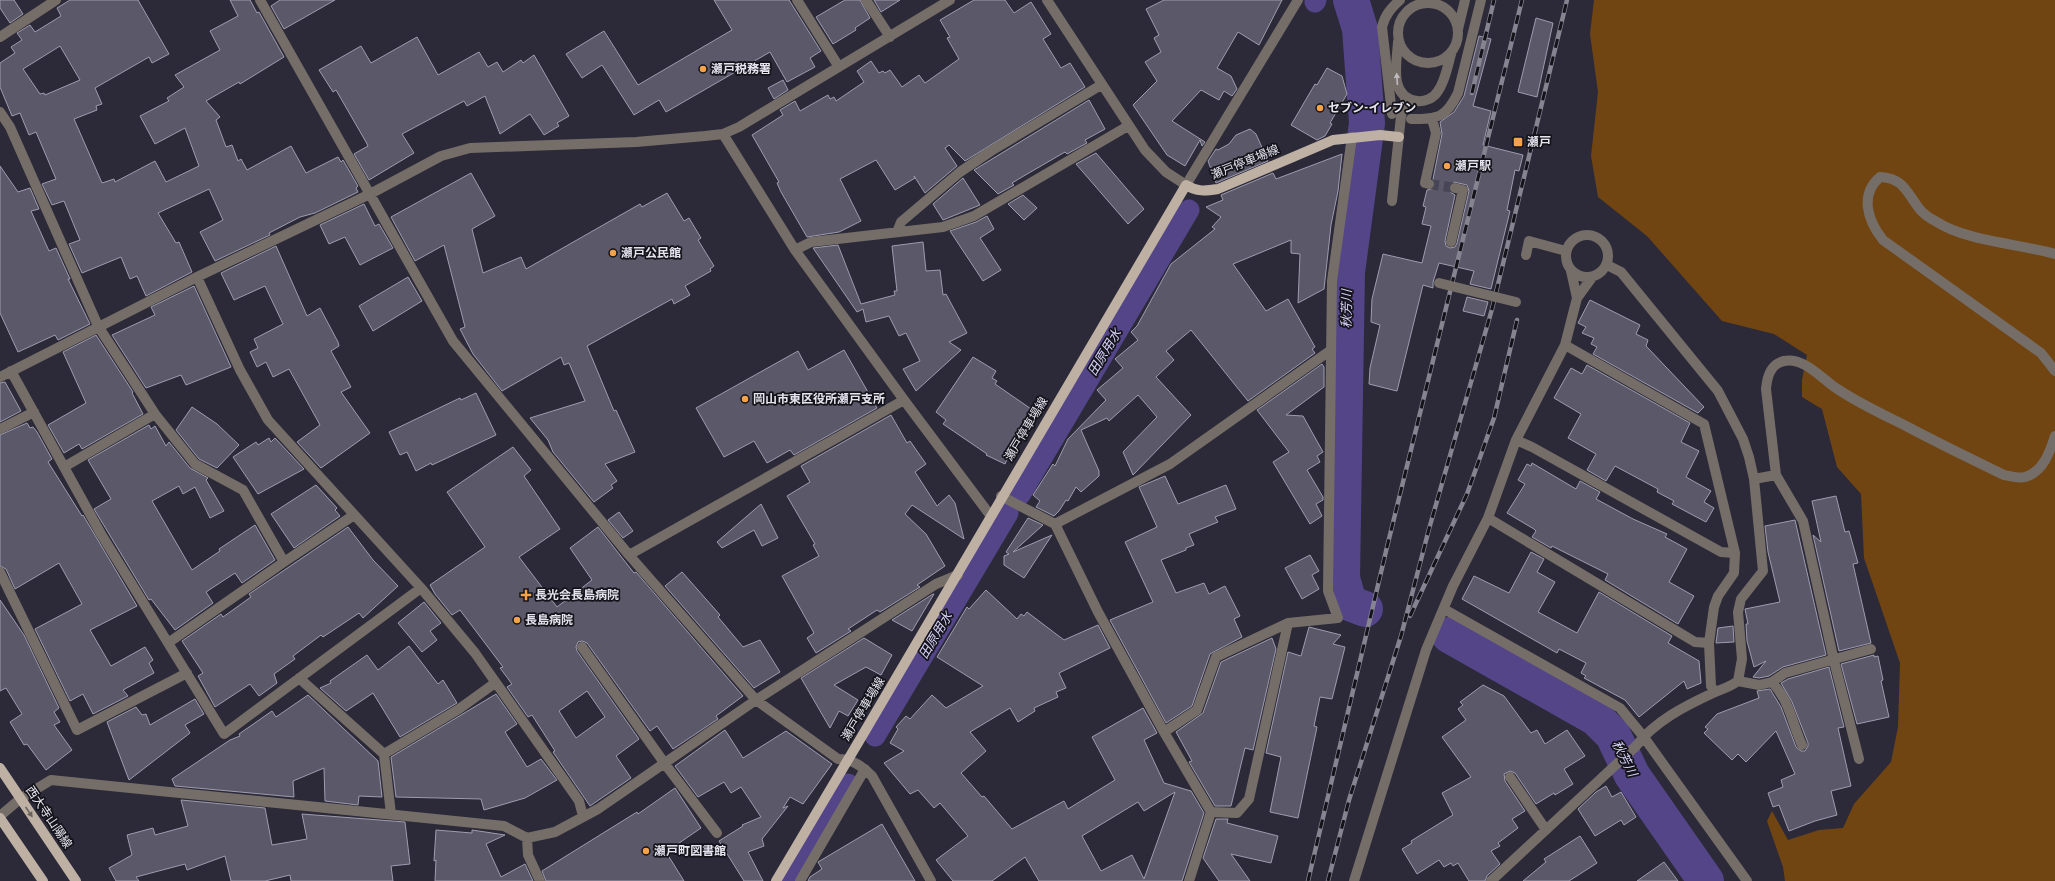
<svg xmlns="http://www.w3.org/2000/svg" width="2055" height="881" font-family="'Roboto Condensed','Noto Sans JP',sans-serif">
  <rect width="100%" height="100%" fill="#2c2a39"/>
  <path fill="#714511" d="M1594 0H2055V881H1785L1783 867 1767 821 1772 811 1788 840 1819 830 1843 828 1854 804 1891 762 1898 727 1900 663 1864 558 1861 494 1837 467 1822 409 1802 397V380L1807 355 1774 334 1722 321 1647 236 1598 197 1591 156 1598 92 1590 34Z"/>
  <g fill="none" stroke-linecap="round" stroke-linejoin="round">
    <path stroke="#544589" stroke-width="21" d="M1315 2 1316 0
      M1020 495 1189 210
      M875 736 1008 513
      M789 881 848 784"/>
    <path stroke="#544589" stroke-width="36" d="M1351 0 1360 29 1367 123 1347 272 1342 578 1349 603 1365 609
      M1449 635 1596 718 1613 735 1632 775 1706 881"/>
  </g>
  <path fill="#5a5869" stroke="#9e9caf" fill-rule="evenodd" d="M0 0H14L23 14 10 23 0 8Z
    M70 0H138L169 54 152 63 149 57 95 88 102 104 96 106 97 110 74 119 102 183 114 179 115 182 155 161 166 182 199 166 185 128 155 144 140 116 169 101 167 98 184 87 175 75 220 50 210 31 238 16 230 0H250L257 13 259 12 284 57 240 84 239 82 206 101 220 117 216 120 226 147 232 145 238 161 241 159 247 170 291 146 306 173 338 157 341 162 343 160 358 186 356 188 358 192 315 213 300 217 269 233 270 235 215 261 200 232 223 220 209 189 158 213 176 243 179 242 192 272 146 296 137 276 130 279 121 257 82 273 69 244 80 240 64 201 52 205 42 184 56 179 36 132 29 135 20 113 12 116 0 87V63L15 53 11 47 22 40 17 33 30 25 35 32 61 16 57 8ZM60 46 80 80 45 95 44 93 40 94 23 69Z
    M280 0H335L284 29 271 6Z
    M714 0H789L821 51 810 58 815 67 787 82 770 52 666 112 659 100 634 115 602 65 582 78 566 54 604 31 638 85 732 30Z
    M845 0H860L870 18 855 28 856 30 833 44 816 17Z
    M874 0H900L881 12Z
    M974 0H1005L1014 13 1031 2 1051 34 1043 39 1061 68 1070 63 1085 87 965 161 949 145 945 148 957 166 925 193 914 176 915 178 895 190 876 160 840 179 861 221 839 232 807 237 781 192 777 183 779 182 752 135 783 115 780 110 795 101 800 111 828 95 830 99 834 97 836 101 864 82 857 71 871 61 879 73 883 71 885 73 890 70 902 87 919 75 925 83 959 59 947 38 950 37 940 20Z
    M1164 0H1282L1259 45 1238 32 1217 68 1231 76 1237 89 1232 96 1224 91 1219 100 1201 90 1172 121 1205 142 1202 146 1200 140 1185 166 1167 155 1133 105 1157 81 1145 62 1161 52 1154 38 1159 35 1146 9Z
    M1536 18 1553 23 1537 97 1518 92Z
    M1479 36 1491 39 1473 106 1491 111 1483 145 1523 155 1519 171 1515 170 1507 210 1510 211 1491 289 1470 284 1474 271 1439 263 1433 282V288L1423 285 1397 391 1369 384 1370 368 1380 325 1371 322 1372 299 1383 254 1422 263 1431 226 1422 224 1426 207 1423 206 1427 190 1433 189 1435 185 1433 179 1442 134 1440 122 1454 112 1464 96ZM1454 182 1467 185 1469 191 1457 243 1455 247 1450 248 1446 246 1445 241 1455 195 1450 192 1449 187Z
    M417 37 438 75 479 52 488 67 497 62 503 72 521 60 523 63 534 55 569 116 557 123 559 126 544 135 530 114 500 134 485 96 467 106 464 101 402 134 414 153 369 180 354 154 368 146 366 142 336 90 333 92 319 70 361 46 371 63Z
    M1327 68 1342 76 1347 94 1330 123 1332 124 1325 136 1317 140 1291 125 1315 84 1317 85Z
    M783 80 788 90 774 99 768 88Z
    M1089 100 1105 129 1085 140 1087 143 1067 154 1065 152 1022 177 1012 183 1014 185 998 194 974 170Z
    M1250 129 1256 134 1268 161 1216 183 1208 161 1216 149 1218 150 1229 144 1236 135Z
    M1096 153 1144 209 1128 224 1076 164Z
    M1342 154 1338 191 1331 225 1324 289 1298 303 1300 254 1291 253V240L1233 264 1266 311 1288 299 1315 347 1312 349 1315 353 1248 401 1191 330 1166 351 1174 360 1156 377 1191 415 1133 475 1123 452 1157 417 1138 395 1109 421 1107 418 1081 430 1099 471V476L1081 492 1076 487 1068 501 1066 500 1059 511 1054 516 1036 507 1040 501 1033 495 1053 464 1055 466 1068 439 1106 400 1097 390 1123 368 1115 359 1138 340 1131 332 1137 326 1171 264 1215 229 1212 227 1221 217 1206 207 1223 200 1221 195 1273 173 1276 179Z
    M0 166 18 192 30 188 39 209 31 211 49 251 56 248 70 279H68L90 324 58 340 55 335 18 352 0 313Z
    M471 173 495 216 472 229 483 273 521 257 526 269 640 204 642 207 667 193 684 221 689 218 701 238 698 240 714 266 710 269 711 271 685 286 690 295 674 304 672 299 587 346 614 411 616 410 635 452 605 464 617 481 611 485 613 488 594 502 553 452 548 440 530 418 585 401 569 363 564 365 561 357 502 391 473 354 460 329 465 327 444 245 415 261 391 217Z
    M963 178 980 205 943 220 933 204Z
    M1023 195 1037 208 1024 220 1008 204Z
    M364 204 375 226 379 224 393 248 360 265 345 237 329 244 320 225Z
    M987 216 994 229 980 238 1001 270 983 281 950 231 976 222Z
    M923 242 926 271 940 270 943 295 946 294 967 333 949 342 961 350 916 391 903 369 920 361 906 333 899 336 889 316 866 322 863 309 857 312 813 248 838 245 861 304 895 295 894 291H897L892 246Z
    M276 246 307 316 320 308 338 342 339 346 331 351 351 387 341 392 370 433 321 468 297 442 320 425 289 369 273 377 266 362 257 367 250 352 258 348 254 339 283 324 265 286 234 300 221 273Z
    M408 277 422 301 373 331 359 306Z
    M194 286 231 367 186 385 181 375 146 388 112 335 155 315 151 307Z
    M1467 297 1488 302 1484 316 1463 311Z
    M1590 300 1640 325 1636 334 1648 340 1646 346 1704 407 1698 413 1593 354 1597 347 1591 344 1594 338 1582 333 1586 327 1578 323Z
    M96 335 133 392 132 393 143 414 82 449 79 444 64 453 48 425 86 403 63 352Z
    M844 350 877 408 794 455 790 450 767 463 754 441 724 457 696 408 798 351 808 370Z
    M973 357 996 371 992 378 997 381 995 384 1034 411 1015 440 1005 464 986 455 987 454 943 424 946 420 936 412Z
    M1322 364 1324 367V387L1286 415 1303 416 1323 452 1317 456 1320 462 1307 470 1323 497V500L1316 504 1322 516 1310 524 1273 462 1289 452 1257 410Z
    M1587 365 1690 423 1681 442 1699 451 1686 477 1711 491 1704 502 1714 508 1706 522 1672 504 1674 501 1657 492 1658 489 1615 466 1606 481 1587 470 1596 454 1568 438 1581 414 1554 398 1571 368 1582 374Z
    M5 382 21 411 0 422V383Z
    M476 393 496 435 432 465 431 463 416 471 407 452 400 455 389 432 460 398 461 400Z
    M192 407 217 424 239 445 217 468 199 459 176 430Z
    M891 415 907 443 910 441 926 464 915 472 937 506 949 495 955 503 964 539 912 505 905 514 926 534 945 566 917 585 920 587 880 612 877 610 848 629 851 631 816 653 807 638 814 633 782 576 819 556 813 545 815 544 787 496 810 482 801 466Z
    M27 423 30 428 33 427 37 432 52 459 48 462 82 516 83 515 137 606 90 630 111 666 145 647 153 660 149 663 154 673 123 690 128 696 93 714 83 694 70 701 35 629 82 604 59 563 15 589 6 569 0 566V435Z
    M149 425 151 429 155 426 166 446 169 442 190 468 208 478 206 480 224 511 210 518 195 487 183 494 179 486 152 501 192 570 220 551 219 549 255 525 275 560 242 583 235 573 206 592 213 603 175 630 151 599 149 600 94 509 111 499 88 460Z
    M269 438 271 442 275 438 304 469 258 494 233 457 256 442 258 445Z
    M513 447 531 470 524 476 560 529 519 557 557 607 592 580 570 548 598 527 634 573 636 572 743 696 716 716 718 719 673 749 657 726 650 731 587 643 582 641 578 642 576 647 577 651 639 739 616 756 631 778 590 806 553 752 555 751 532 715 528 717 507 687 512 684 500 668 503 667 460 610 452 615 435 594 430 585 485 547 447 492ZM587 691 605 717 576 738 559 711Z
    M1532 463 1576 489 1580 481 1600 492 1596 499 1633 519 1667 534 1665 537 1687 549 1669 582 1694 596 1678 624 1605 580 1608 574 1552 546 1551 548 1532 537 1536 531 1534 529 1507 513 1525 484 1518 480 1527 464 1531 466Z
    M1165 476 1178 504 1226 485 1236 509 1215 517 1218 522 1189 534 1194 545 1186 548V550L1161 560 1176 593 1204 583 1209 594 1225 586 1240 616 1234 619 1242 637 1210 654 1192 706 1166 723 1110 620 1153 602 1125 542 1157 527 1139 487Z
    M316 485 337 508 335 510 340 516 294 548 271 514Z
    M1836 496 1845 532 1849 531 1858 563 1853 564 1871 643 1839 651 1813 535 1821 542 1812 501Z
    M761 504 778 538 762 546 754 530 722 548 717 542Z
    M619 512 633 531 623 538 608 520Z
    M1028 518 1043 525 1013 552 1052 535 1024 578 1004 565V556L1009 554 1006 552Z
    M1795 520 1826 655 1783 667 1769 676 1759 678 1753 677 1766 661 1754 667 1747 641 1746 624H1748L1745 609 1780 602 1768 552 1765 526Z
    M348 527 373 560 398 586 363 618 359 613 323 637 321 635 293 656 295 659 274 674 277 683 259 696 250 684 215 707 198 676 203 673 182 641 221 614 223 617 251 597 249 594Z
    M1531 552 1544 559 1537 572 1555 582 1538 612 1577 633 1599 592 1672 636 1668 643 1699 661 1701 683 1687 689 1684 681 1639 717 1625 700 1584 678 1586 676 1581 673 1586 663 1559 649 1557 653 1462 599 1474 576 1509 593Z
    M1310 555 1319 571 1312 575 1319 589 1302 599 1285 568Z
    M682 572 720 615 718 617 743 647 760 640 780 672 754 688 665 586Z
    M986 590 1017 619 1021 614 1024 616 1027 612 1064 640 1098 625 1110 648 1059 673 1066 688 1056 692 1058 697 1034 708 1035 711 1018 722 1010 708 970 732 986 751 961 773 982 797 984 796 1012 829 1064 801 1068 809 1115 780 1092 737 1143 708 1157 733 1144 740 1164 783 1191 791 1204 813 1182 881H1039L1025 857 992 881H953L936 860 968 836 940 803 934 808 918 790 910 794 884 763 904 751 890 743 898 729 896 727 906 716 910 719 932 695 946 708 983 686 937 657 967 607 969 609ZM1175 792 1144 879 1132 855 1101 871 1082 836 1138 802 1144 811Z
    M933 594H934L912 631 892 620Z
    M0 600 24 635 59 708 54 712 60 722 54 725 72 750 46 770 27 744 24 745 10 722 22 714 6 688 0 691Z
    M424 602 441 623 430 631 437 640 422 652 398 623Z
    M1733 626 1734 642 1716 643 1718 628Z
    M1309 627 1341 635 1333 644 1345 647 1332 699 1320 697 1314 726 1317 727 1298 818 1270 812 1281 757 1266 753 1288 652 1301 656Z
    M864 638 892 655 881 675 866 667 834 685 858 700 848 716 839 711 830 728 801 678Z
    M1272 638 1276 649 1253 750 1245 748 1231 806H1215L1189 762 1192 761 1176 732 1203 713 1221 662Z
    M409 646 438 684 443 680 457 703 400 737 373 693 346 711 320 688 331 683 330 681 367 655 378 670Z
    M1874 655V657L1878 656 1883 680 1881 681 1889 717 1857 724 1841 664Z
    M1829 667 1844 727 1838 728 1851 786 1831 791 1837 815 1815 821 1789 831 1779 805 1773 807 1768 793 1783 787 1781 780 1795 774 1776 731 1746 762 1738 754 1732 760 1704 733 1708 729 1705 727 1717 714 1759 698 1757 691 1770 689 1781 707 1796 747 1801 751H1805L1808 746V743L1792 702 1781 683 1788 679Z
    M1483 685 1504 696 1531 733 1537 730 1545 744 1567 730 1585 756 1564 769 1573 784 1555 795 1554 793 1536 804 1515 773 1510 771 1504 774 1505 781 1525 811 1512 819 1518 828 1498 843 1500 846 1491 851 1500 864 1487 876 1485 881H1469L1458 863 1453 866 1451 863 1444 867 1439 860 1417 874 1402 849 1412 843 1411 841 1453 815 1442 793 1471 777 1442 737 1466 720 1458 709 1463 705 1460 702Z
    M496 694 517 724 505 732 527 767 541 759 557 780 525 798 484 810 481 799 396 797 391 757Z
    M308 695 378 761 382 797 359 796 358 805 325 801 324 768 293 781 294 797 175 786 172 779 230 740 240 736 239 734 272 711 276 717Z
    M195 699 204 714 185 725 190 733 129 780 107 722 136 707 142 715 146 714 150 725Z
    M725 730 743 758 786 731 832 764 803 804 790 797 783 808 788 806 762 839 764 846 748 852 763 881H744L719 841 743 826 742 825 761 817 741 787 731 793 724 782 698 797 675 766Z
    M1606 786 1612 797 1621 792 1636 817 1624 825 1621 820 1595 836 1578 809 1596 792Z
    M675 788 701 828 666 852 684 881H546L542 871 637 812 638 814Z
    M181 800 265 808 272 845 307 839 302 814 405 822 410 864 391 866 393 881H291L290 875 265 881H231L225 856 187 870 185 864 136 877 139 881H116L109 868 132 855 127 835 153 828 155 835 188 826Z
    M1216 819H1228L1227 823 1278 836 1271 863 1231 854 1250 881H1219L1203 858Z
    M882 824 915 881H808L810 877 822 869 818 862Z
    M436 830 472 833V830L505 835 486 844 501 877 525 864 533 881H435L436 860 434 861Z
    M1580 836 1597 863 1569 881H1523L1546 862 1544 859Z
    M1664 862 1678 881H1637Z"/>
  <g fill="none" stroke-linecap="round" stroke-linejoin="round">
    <path stroke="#484654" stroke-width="10" stroke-dasharray="10 5" stroke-linecap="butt" d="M1429 184 1455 188"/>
    <path stroke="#756e68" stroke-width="10" d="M260 0 453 341 629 555 756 700 838 759C852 759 862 766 872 776L931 881
      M797 0 839 67
      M866 0 890 37
      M1047 0 1145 150 1166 172 1186 185 1298 0
      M1398 33a30 30 0 1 1 60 0a30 30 0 1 1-60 0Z
      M1458 29 1465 0
      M0 37 56 0
      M1398 42C1397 62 1388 97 1417 101 1425 102 1434 98 1438 91 1446 80 1448 63 1452 51
      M0 112 10 127 98 326 155 414 195 464 243 490 284 562
      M1392 114 1382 27C1385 15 1391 8 1400 0
      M1411 119C1438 119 1446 118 1458 93L1481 0
      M723 134 795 250 904 400 990 515
      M1429 184 1425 183 1436 133 1432 119
      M1392 201 1401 116 1406 97
      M897 232 901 222 960 172 991 151 1101 85
      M1566 256a21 21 0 1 1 42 0a21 21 0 1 1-42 0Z
      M1451 242 1463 190 1455 188
      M795 250 811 242 943 227 974 216 1128 126
      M2055 254C2020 244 1966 241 1937 222 1931 219 1922 213 1918 207 1906 191 1903 178 1880 177 1859 195 1868 221 1883 240L2041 353 2055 371
      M1526 255 1529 241 1566 251
      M1571 271 1577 298
      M197 277 240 370 268 420 421 588 475 653 579 801 583 816
      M1565 345 1704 424 1735 553 1734 573 1718 596 1714 607 1709 643 1711 686 1715 692
      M11 371 101 534 224 734 421 588
      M0 377 197 277 370 194 441 156 470 148 636 142 705 136 723 134 739 127 950 0
      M0 429 34 412
      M1516 440 1532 447 1721 552 1735 553
      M64 467 155 414
      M1776 475 1803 521 1834 661 1859 759
      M1754 479 1776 475 1766 389C1767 377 1770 364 1784 361 1804 357 1821 378 1836 388 1858 403 1882 414 1906 426 1938 443 1971 459 2004 475 2010 476 2019 479 2025 477 2043 472 2050 452 2055 436
      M1001 496 1055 524 1098 612 1164 732 1211 812 1189 881
      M1488 518 1695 642 1709 643
      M1055 524 1170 464 1331 350
      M629 555 904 400
      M0 572 77 730 187 673
      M1444 609 1620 708 1643 736 1747 881
      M168 643 284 562 354 515
      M582 647 665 764 717 833
      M299 678 384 754 391 814
      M1738 681 1759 685 1772 682 1785 673 1871 649
      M1772 682C1790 702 1791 720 1802 745
      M1164 732 1197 710 1216 657 1288 623 1338 618 1328 591 1332 281 1352 137
      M384 754 459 709 495 683
      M1510 777 1546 830
      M1211 812 1237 813 1249 799 1288 623
      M0 816 20 799 51 780 504 826 527 838 555 832 598 809 756 700 936 584 958 575
      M527 838 528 855 540 881
      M800 881 865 769
      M1354 881 1426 650 1453 586 1488 518 1516 440 1565 345 1577 298 1593 276
      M1491 881 1636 746C1655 721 1685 706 1713 693 1722 689 1730 687 1738 681L1742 659 1738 612 1741 599 1763 571 1754 479 1749 457 1743 439 1718 391 1621 272 1607 265"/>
    <path stroke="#beb1a4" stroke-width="10" d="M0 768 76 881
      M0 818 43 881
      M776 881C914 650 1048 417 1186 185 1197 192 1205 191 1218 189L1333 140 1380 135 1399 137"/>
    <defs>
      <path id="rail" d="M1472 93 1494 0
        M1410 616 1467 494 1494 418 1517 320
        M1308 881 1387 547 1522 0
        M1328 881 1349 800 1401 636 1429 529 1492 309 1567 0"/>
    </defs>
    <use href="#rail" stroke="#858490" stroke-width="4.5"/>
    <use href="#rail" stroke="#14131a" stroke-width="3" stroke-dasharray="9" stroke-linecap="butt"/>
    <path stroke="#756e68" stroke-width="10" d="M1439 283 1516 302"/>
  </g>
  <defs><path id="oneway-solid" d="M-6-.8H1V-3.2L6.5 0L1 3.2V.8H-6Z"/></defs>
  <use fill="#bebbc0" href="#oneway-solid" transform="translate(1397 79) rotate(-94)"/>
  <use fill="#69625f" href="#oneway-solid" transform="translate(29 812) rotate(56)"/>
  <g fill="#f6a247" stroke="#14131a" stroke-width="1.5">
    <circle cx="703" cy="69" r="4"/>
    <circle cx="1320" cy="108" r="4"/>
    <rect x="1513" y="137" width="10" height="10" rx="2"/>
    <circle cx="1447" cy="166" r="4"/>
    <circle cx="613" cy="253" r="4"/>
    <circle cx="745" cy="399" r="4"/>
    <path d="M524 589h4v4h4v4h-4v4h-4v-4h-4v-4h4z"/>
    <circle cx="517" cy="620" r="4"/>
    <circle cx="646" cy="851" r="4"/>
  </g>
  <g text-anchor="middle" stroke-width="3.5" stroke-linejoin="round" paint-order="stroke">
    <g font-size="12" font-weight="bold" fill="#e6e5ef" stroke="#14131a" text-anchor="start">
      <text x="711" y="73">瀬戸税務署</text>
      <text x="1328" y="112">セブン-イレブン</text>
      <text x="1527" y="146">瀬戸</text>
      <text x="1455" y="170">瀬戸駅</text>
      <text x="621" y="257">瀬戸公民館</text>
      <text x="753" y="403">岡山市東区役所瀬戸支所</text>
      <text x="535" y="599">長光会長島病院</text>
      <text x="525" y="624">長島病院</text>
      <text x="654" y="855">瀬戸町図書館</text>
    </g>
    <g font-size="12" fill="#e6e5ef" stroke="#14131a">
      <text transform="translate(1245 162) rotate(-22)" y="4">瀬戸停車場線</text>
      <text transform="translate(1026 429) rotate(-59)" y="4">瀬戸停車場線</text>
      <text transform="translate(863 709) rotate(-59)" y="4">瀬戸停車場線</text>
      <text transform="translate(49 817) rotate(56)" y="4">西大寺山陽線</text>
    </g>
    <g font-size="13" font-style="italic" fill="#d6d1f9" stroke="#14131a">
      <text transform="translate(1346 309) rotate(-89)" y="5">秋芳川</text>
      <text transform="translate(1104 352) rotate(-59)" y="5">田原用水</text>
      <text transform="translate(935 635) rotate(-59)" y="5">田原用水</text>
      <text transform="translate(1625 758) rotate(63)" y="5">秋芳川</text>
    </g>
  </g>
</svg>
